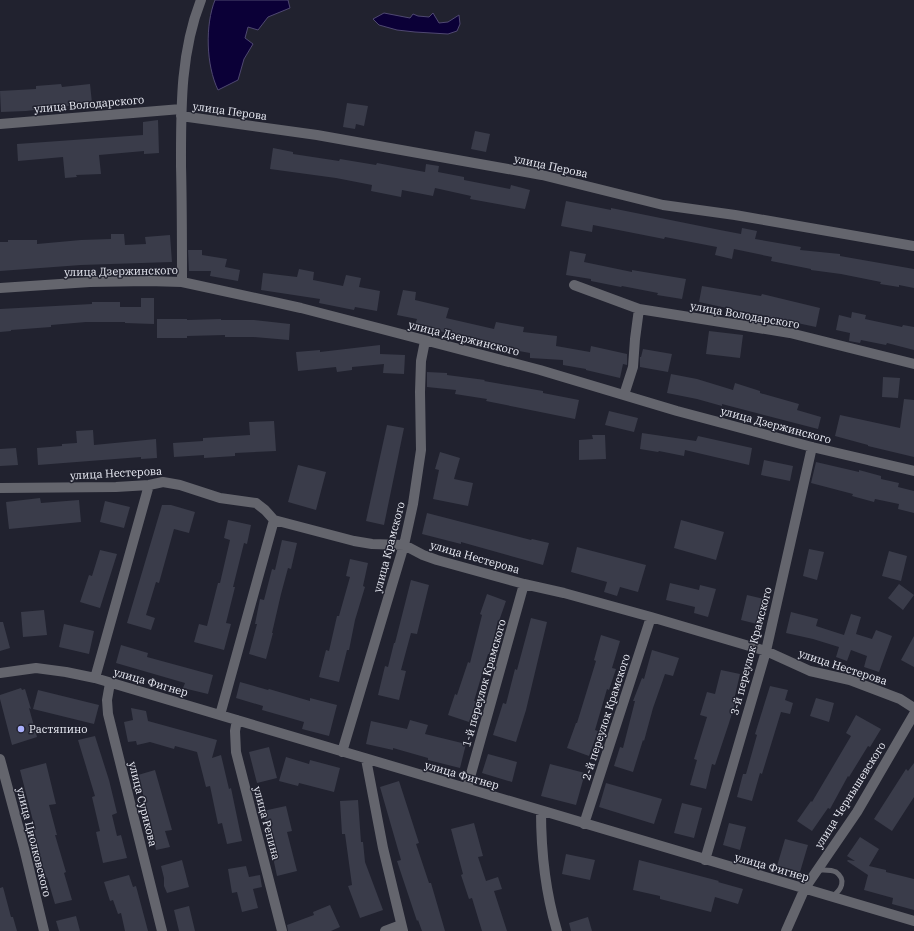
<svg xmlns="http://www.w3.org/2000/svg" width="914" height="931" font-family="'IBM Plex Serif',serif">
  <rect width="100%" height="100%" fill="#21222f"/>
  <path fill="#0b0037" stroke="#4f4871" d="M215 0H288L290 8 268 17 258 30 248 27 245 38 253 44 244 59 238 80 218 90C206 65 205 25 215 0Z
    M384 13 410 18 413 14 418 16 429 17 433 13 439 23 448 22 459 15 460 24 457 31 448 34 415 32 397 30 379 25 373 19Z"/>
  <path fill="#3a3c4a" d="M61 84 62 87 90 84 92 103 26 111 1 112 0 91 36 89V86Z
    M347 103 368 106 364 126 356 124 355 129 343 127Z
    M158 120 159 153 144 154V151L99 155 101 174 76 175 77 177 65 178 63 157 18 161 17 144 143 135V122Z
    M475 131 490 134 486 152 471 149Z
    M273 148 293 152V154L339 161 340 159 376 165 377 163 425 172 426 164 439 166 438 172 464 177V180L510 189 511 185 530 190 525 209 470 199 471 196 435 188 433 196 402 190 401 197 371 191 372 185 336 178 270 169Z
    M566 201 611 210V208L720 230 741 234 742 228 757 231 755 239 801 247 800 250 840 254V256L914 269V288L899 285V287L880 284 881 282 841 274 811 270V269L771 261 772 257 734 249 732 259 715 255 717 247 665 237 664 239 593 225 592 232 561 226Z
    M111 234H124L125 245 146 244 145 237 170 235 172 262 81 265 0 271V242H8V240H37V244L81 240 111 239Z
    M188 250H202V255L227 259 225 267 240 270 238 281 210 276 211 271H189Z
    M570 251 586 254 584 262 632 272V270L686 279 682 299 657 295 658 293 622 286 621 287 591 281V279L566 275Z
    M299 269 314 272 313 280 343 286 346 275 361 278 359 287 380 291 377 311 355 307 354 310 319 303 320 299 261 290 263 273 297 277Z
    M702 286 761 296 762 294 820 308 816 327 699 302Z
    M403 290 416 292 415 300 449 308 446 318 494 329 496 322 524 327 523 332 557 336 556 346 590 352 591 346 627 354V365L623 364 620 378 586 370V369L563 365V360L530 358V353L491 346 492 344 415 325 417 319 397 315Z
    M141 298H154V324L125 323V322H86L51 325V327L11 330V331L0 332V309L92 304V302H120V307H141Z
    M852 312 866 315 865 319 902 327 903 325 914 327V350L887 343 886 345 861 340 860 343 849 341 850 333 836 330 839 315 851 318Z
    M157 319H187V320L221 319V320H254L290 324 289 340 253 337H225V335L187 336V338H157Z
    M709 331 743 335 740 358 706 354Z
    M380 345V354L405 355 404 374 383 373 384 364 352 367V370L337 372 336 367 298 371 296 352 320 350V352Z
    M643 349 672 354 668 372 640 367V357H641Z
    M427 372 447 373V375L485 380 484 381 543 391V393L579 400 575 419 486 401 487 399 455 394 456 390 427 387Z
    M671 374 697 379 733 390 735 383 760 391V393L799 404 797 410 821 417 818 429 722 404V406L697 399 667 393Z
    M883 377 900 378 898 398 882 397Z
    M904 399 914 400V457L868 446V445L835 436 840 415 900 428Z
    M609 411 638 418 634 432 605 425Z
    M274 421 276 451 235 453V456L204 458V455L174 457 173 443 203 441V438L250 435 249 422Z
    M387 425 404 428 384 525 366 521Z
    M93 430 94 445 156 439 157 458 141 459V457L38 465 37 448 62 446V444L77 443 76 431Z
    M642 433 696 441 698 436 752 448 749 465 685 450 684 456 659 451 658 452 640 449Z
    M592 435H605L606 459 579 460V440L593 439Z
    M16 448 18 465 0 466V449Z
    M440 452 460 458 454 479 473 483 468 506 433 499 439 470 435 469Z
    M764 460 793 466 790 481 761 475Z
    M816 462 859 472V470L881 476V479L899 483 898 487 914 491V513L898 509 899 504 875 499 874 502 852 496 853 494 811 483Z
    M298 465 326 472 316 510 288 502Z
    M40 498 41 503 79 500 81 522 9 529 6 502Z
    M105 501 130 507 124 528 100 522Z
    M162 505H171L195 512 189 533 174 529 159 583 156 582 146 615 155 618 151 630 127 623Z
    M427 513 531 540 532 539 549 543 543 565 461 542V544L422 534Z
    M228 520 251 525 247 544 244 543 233 587H235L226 623 231 624 224 650 194 642 199 624 207 626 218 583H220L230 540 224 538Z
    M681 520 724 532 716 560 674 548Z
    M282 540 297 543 291 569 288 568 281 594 272 633H273L266 659 249 654 257 624H255L260 599 264 600 272 569 275 570Z
    M577 547 646 565 638 592 620 587 617 596 604 592 607 582 571 572Z
    M809 549 824 552 817 580 803 576Z
    M100 550 117 554 100 608 80 602 89 575 92 576Z
    M889 551 907 556 901 581 882 576Z
    M350 559 368 563 363 586 365 587 355 620 349 650H347L339 682 319 677 326 650 329 651 337 616H339L350 577 346 576Z
    M411 580 429 585 417 634 411 633 401 670 406 671 399 700 378 695 385 666 388 667 394 643H395Z
    M670 583 699 590 700 585 716 589 708 617 694 613 695 607 666 600Z
    M899 584 914 595 903 610 888 598Z
    M487 594 506 601 499 621 498 620 490 654H488L474 701H476L469 722 448 715 455 694 457 695 468 662 470 663 482 615 480 614Z
    M747 595 764 599 757 624 741 620Z
    M44 610 47 635 23 637 21 612Z
    M791 612 818 619 816 626 844 635 851 614 861 617 856 634 872 639 876 630 892 636 879 672 864 667 867 656 851 650 847 661 836 657 839 647 813 639 786 633Z
    M531 618 547 622 526 710 516 742 493 735 503 703 506 704 515 669 517 670Z
    M0 622H3L10 648 0 651Z
    M64 624 94 631 89 654 59 647Z
    M601 635 620 641 612 668 616 669 609 690 607 689 595 730 598 731 589 756 567 748 576 723H577L596 661 594 660Z
    M914 636V667L901 660Z
    M121 645 148 653 147 657 213 675 208 694 183 688 185 683 116 663Z
    M652 650 679 658 673 676 665 674 653 708 644 741 643 740 633 772 614 766 620 747 623 748 635 701H633L642 678 644 679Z
    M721 670 740 674 734 700H736L729 723 715 765 712 764 706 789 690 785 697 760 694 759 707 717 700 715 707 692 715 694Z
    M240 682 268 690 269 689 310 701V698L337 705 329 736 302 729 304 722 262 710 263 706 236 698Z
    M770 686 788 690 785 700 793 703 790 714 781 712 762 774 760 773 752 801 737 797 743 774H746L757 735 755 734Z
    M21 688 22 690 25 689 31 709 29 708 37 737 12 745 0 699V695Z
    M38 690 99 705 94 724 33 709Z
    M816 698 834 703 829 722 810 716Z
    M131 708 146 711 148 721 217 740 212 758 221 755 229 789 231 788 242 841 227 844 222 823 218 824 210 786 206 787 197 752 175 746 174 749 150 742 137 745 136 741 128 742 124 722 133 720Z
    M856 715 881 729 870 747 868 746 849 777 848 776 830 809 828 808 812 831 797 821 811 801 812 802 851 736 846 733Z
    M410 720 428 725 425 734 466 744 460 768 428 760V758L393 748V750L366 744 371 721 407 729Z
    M95 736 109 780 117 813 112 815 117 836 121 835 127 858 103 863 96 832 100 831 92 797 95 796 78 740Z
    M269 747 277 778 257 783 249 752Z
    M488 754 517 762 512 782 482 773Z
    M286 757 309 764 310 760 340 768 334 792 299 783 298 786 279 781Z
    M46 763 56 804 49 805 57 835H55L66 872 64 873 72 900 55 904 47 877 46 878 37 847H38L31 821H33L20 770Z
    M914 763V797L892 831 874 819 906 769 908 771Z
    M550 764 585 773 576 805 541 796Z
    M155 770 172 830 165 831 170 847 156 850 147 809 138 775Z
    M399 781 419 843 416 844 429 883H431L445 931H422L418 920 417 921 397 861 401 860 380 787Z
    M606 783 662 799 654 824 599 807Z
    M358 800 361 842H363L365 862 383 910 360 918 348 886 352 885 345 834H342L340 801Z
    M682 803 702 808 694 838 674 833Z
    M286 806 292 831 287 832 297 871 277 876 263 811Z
    M474 823 483 856 478 857 486 881 498 877 502 889 494 891 507 931H482L472 898 469 899 461 875 463 874 451 829Z
    M729 823 746 827 740 850 723 845Z
    M860 837 879 849 869 866 886 870V872L914 879V910L892 904 893 898 864 890 868 875 847 861 848 860 855 861 847 856Z
    M785 839 808 845 800 872 777 866Z
    M566 854 595 860 590 880 562 874Z
    M182 860 189 887 167 893 164 886V878L161 866Z
    M639 860 719 881 718 882 743 889 738 904 715 897 711 912 660 899V896L633 890Z
    M246 866 249 877 260 875 262 887 253 889 258 908 242 912 237 892 232 893 228 869Z
    M129 875 133 887 136 886 148 931H125L121 913 118 914 113 900 110 901 104 882Z
    M3 887 11 917H13L17 931H0V888Z
    M330 905 340 927 331 931H288L287 925 314 915 313 912Z
    M189 906 195 931H179L174 910Z
    M76 916 80 931H59L56 921Z
    M588 917 592 931H571L569 923Z"/>
  <g fill="none" stroke-linecap="round" stroke-linejoin="round">
    <path stroke="#64656d" stroke-width="5" d="M817 870C823 870 831 869 836 872 847 880 841 890 833 896"/>
    <path stroke="#64656d" stroke-width="10" d="M181 116 317 135 542 175 663 205 735 215 914 246
      M0 124 181 109
      M182 282C182 243 182 204 181 166 181 109 180 53 201 0
      M574 285 639 309 790 333 914 364
      M0 288 90 282 148 281 182 282 301 308 540 370 677 411 812 447 914 471
      M624 395 633 367 635 339 639 309
      M0 488 116 487 149 485 163 482 180 485 220 498 256 503 265 510 274 520 354 541 372 544 404 545 423 555 437 560 524 584 564 593 651 617 766 651 810 671 850 680 900 699 914 708
      M0 673 36 668 66 672 95 678 914 921
      M95 678 149 485
      M110 683 107 700 108 714 162 931
      M220 715 274 520
      M237 720 235 731 236 752 282 931
      M342 752 404 545 413 504 421 450 420 392 421 361 425 341
      M0 759 24 848 44 931
      M366 759 383 848 403 931
      M467 788 524 584
      M541 811C541 852 545 891 557 931
      M584 824 651 617
      M705 860 766 651 812 447
      M385 931 401 925
      M786 931 805 888 857 812 914 714"/>
  </g>
  <circle fill="#aab0fc" stroke="#21222f" stroke-width="1.5" cx="21" cy="729" r="4"/>
  <g text-anchor="middle" stroke-width="3" stroke-linejoin="round" paint-order="stroke">
    <g font-size="11" fill="#edeff8" stroke="#21222f">
      <text transform="translate(89 104) rotate(-5)" y="4">улица Володарского</text>
      <text transform="translate(230 111) rotate(8)" y="4">улица Перова</text>
      <text transform="translate(551 166) rotate(12)" y="4">улица Перова</text>
      <text transform="translate(121 271) rotate(-1)" y="4">улица Дзержинского</text>
      <text transform="translate(745 315) rotate(10)" y="4">улица Володарского</text>
      <text transform="translate(464 338) rotate(14)" y="4">улица Дзержинского</text>
      <text transform="translate(776 425) rotate(15)" y="4">улица Дзержинского</text>
      <text transform="translate(116 473) rotate(-3)" y="4">улица Нестерова</text>
      <text transform="translate(389 547) rotate(-75)" y="4">улица Крамского</text>
      <text transform="translate(475 557) rotate(16)" y="4">улица Нестерова</text>
      <text transform="translate(751 651) rotate(-75)" y="4">3-й переулок Крамского</text>
      <text transform="translate(843 667) rotate(18)" y="4">улица Нестерова</text>
      <text transform="translate(151 682) rotate(16)" y="4">улица Фигнер</text>
      <text transform="translate(484 683) rotate(-74)" y="4">1-й переулок Крамского</text>
      <text transform="translate(606 717) rotate(-72)" y="4">2-й переулок Крамского</text>
      <text transform="translate(462 775) rotate(16)" y="4">улица Фигнер</text>
      <text transform="translate(850 795) rotate(-58)" y="4">улица Чернышевского</text>
      <text transform="translate(143 804) rotate(76)" y="4">улица Сурикова</text>
      <text transform="translate(267 823) rotate(75)" y="4">улица Репина</text>
      <text transform="translate(34 842) rotate(76)" y="4">улица Циолковского</text>
      <text transform="translate(772 867) rotate(16)" y="4">улица Фигнер</text>
    </g>
    <g font-size="11" fill="#edeff8" stroke="#21222f" text-anchor="start">
      <text x="29" y="733">Растяпино</text>
    </g>
  </g>
</svg>
